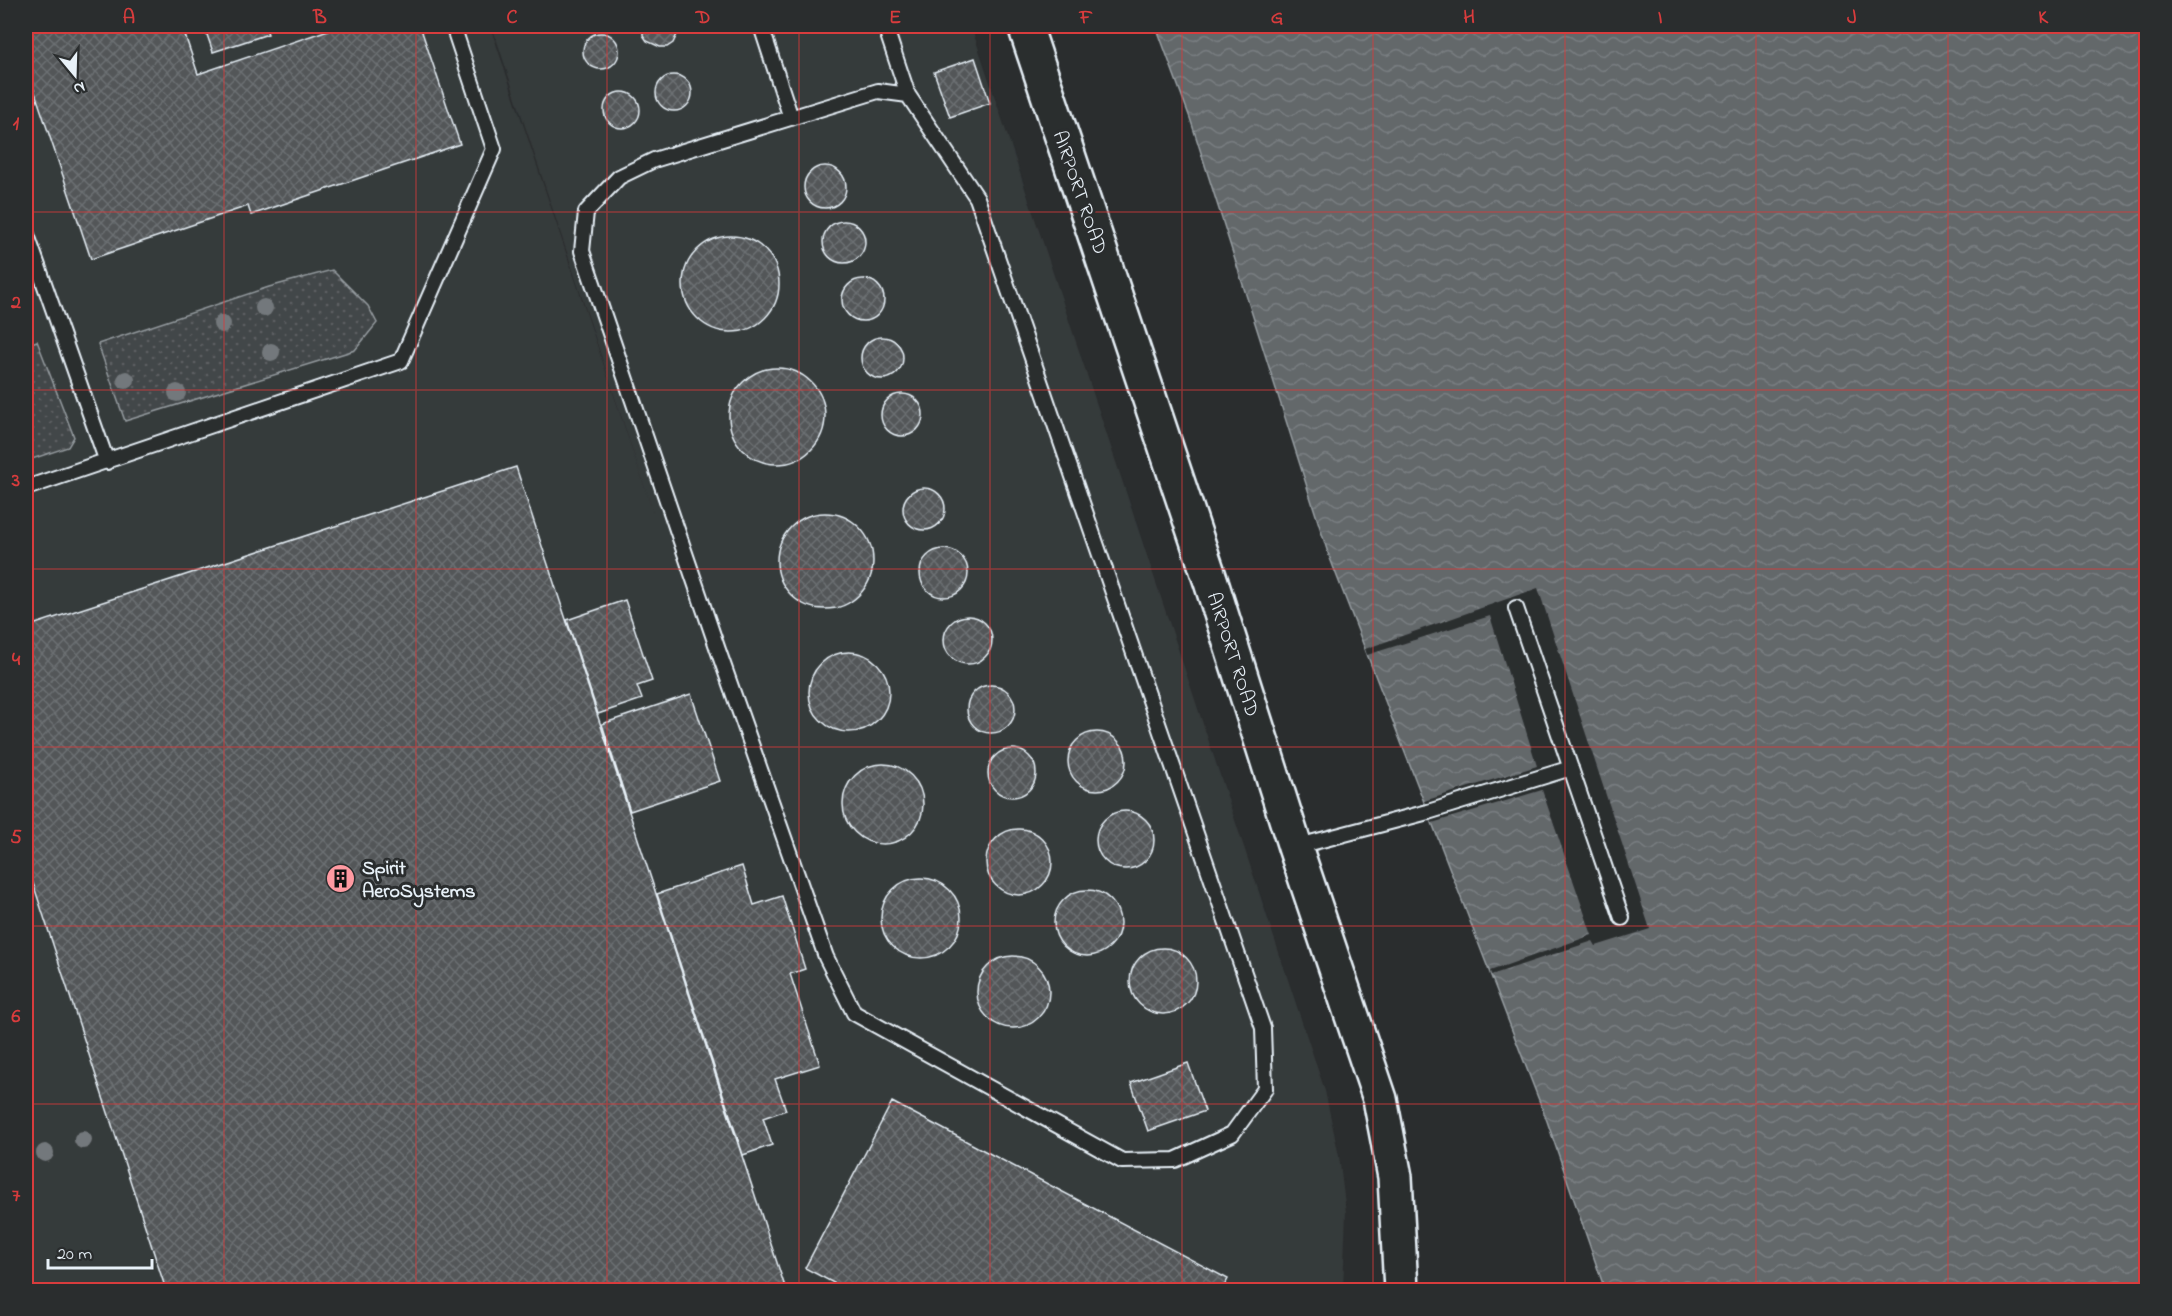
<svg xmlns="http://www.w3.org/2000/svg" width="2172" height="1316" font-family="'Indie Flower',sans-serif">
  <defs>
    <pattern id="grass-dots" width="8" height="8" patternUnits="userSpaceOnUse" patternTransform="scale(1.5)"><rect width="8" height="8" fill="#424648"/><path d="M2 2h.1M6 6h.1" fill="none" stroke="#5d6163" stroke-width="1.8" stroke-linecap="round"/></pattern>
    <pattern id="water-waves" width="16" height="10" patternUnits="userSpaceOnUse" patternTransform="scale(1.5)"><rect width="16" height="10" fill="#63686b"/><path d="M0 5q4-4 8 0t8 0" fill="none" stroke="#797e81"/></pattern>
    <pattern id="building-cross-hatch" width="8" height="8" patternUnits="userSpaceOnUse" patternTransform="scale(1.5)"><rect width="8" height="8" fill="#535759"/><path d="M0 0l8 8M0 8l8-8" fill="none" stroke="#6c7072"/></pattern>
  </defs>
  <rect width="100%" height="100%" fill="#2a2d2e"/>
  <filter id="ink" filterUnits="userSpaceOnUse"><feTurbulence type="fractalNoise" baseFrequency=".0167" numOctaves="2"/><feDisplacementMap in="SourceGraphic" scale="12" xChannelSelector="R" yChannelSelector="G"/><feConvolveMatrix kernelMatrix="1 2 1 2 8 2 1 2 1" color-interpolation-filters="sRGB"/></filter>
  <g filter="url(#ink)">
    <path fill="#363a3b" d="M26 26H490L653 512 492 26H971L1325 1091 1339 1156 1346 1212 1343 1290H26Z"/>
    <path fill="url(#grass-dots)" stroke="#959ca0" stroke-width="1.5" d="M332 270 368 306 377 323 355 350 125 421 98 344 269 287Z
      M37 341 74 437 68 447 26 461V345Z"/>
    <path fill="url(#water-waves)" stroke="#989fa3" stroke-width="1.5" d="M1156 26H2146V1290H1605L1547 1121 1328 553 1190 118Z"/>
    <path fill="#2a2d2e" d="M1538 588 1650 929 1596 946 1593 941 1491 975 1490 971 1592 935 1542 790 1432 823 1424 801 1537 766 1490 616 1367 655 1365 649Z"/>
    <path fill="url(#building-cross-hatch)" stroke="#e8f1f8" stroke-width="1.5" d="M26 26H182L198 74 340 26H420L460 144 251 215 248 206 91 259 26 66Z
      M204 26H265L268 34 213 52Z
      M643 26H679V30L673 43 667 47H660L647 41 643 35Z
      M583 51a18 18 0 1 1 36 0a18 18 0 1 1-36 0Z
      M975 58 990 103 950 117 934 72Z
      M656 93a18 18 0 1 1 36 0a18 18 0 1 1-36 0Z
      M604 110a18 18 0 1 1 36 0a18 18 0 1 1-36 0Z
      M804 187a21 21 0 1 1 42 0a21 21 0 1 1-42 0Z
      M823 242a21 21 0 1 1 42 0a21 21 0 1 1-42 0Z
      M683 284a48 48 0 1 1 96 0a48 48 0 1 1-96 0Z
      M842 300a21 21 0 1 1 42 0a21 21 0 1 1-42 0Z
      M861 358a21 21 0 1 1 42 0a21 21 0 1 1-42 0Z
      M729 416a48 48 0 1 1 96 0a48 48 0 1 1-96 0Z
      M881 415a21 21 0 1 1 42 0a21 21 0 1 1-42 0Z
      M516 467 786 1290H166L26 862V627Z
      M903 509a21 21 0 1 1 42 0a21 21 0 1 1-42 0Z
      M777 561a48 48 0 1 1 96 0a48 48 0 1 1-96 0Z
      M920 573a24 24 0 1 1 48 0a24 24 0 1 1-48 0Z
      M625 600 652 681 637 686 642 699 598 714 567 620Z
      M944 640a24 24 0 1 1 48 0a24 24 0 1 1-48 0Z
      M809 692a40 40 0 1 1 80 0a40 40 0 1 1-80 0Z
      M967 709a24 24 0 1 1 48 0a24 24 0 1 1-48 0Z
      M691 694 720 781 630 811 602 724Z
      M1068 761a29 29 0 1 1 58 0a29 29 0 1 1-58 0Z
      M988 773a24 24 0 1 1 48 0a24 24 0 1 1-48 0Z
      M843 804a40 40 0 1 1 80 0a40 40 0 1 1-80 0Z
      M1096 840a29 29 0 1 1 58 0a29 29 0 1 1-58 0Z
      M986 862a33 33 0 1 1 66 0a33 33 0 1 1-66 0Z
      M742 866 754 905 782 896 805 969 790 974 820 1065 775 1079 786 1110 763 1118 772 1145 743 1155 657 894Z
      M881 918a40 40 0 1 1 80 0a40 40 0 1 1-80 0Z
      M1054 923a33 33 0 1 1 66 0a33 33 0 1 1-66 0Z
      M1130 981a33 33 0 1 1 66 0a33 33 0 1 1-66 0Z
      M977 992a36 36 0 1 1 72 0a36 36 0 1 1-72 0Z
      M1188 1063 1205 1111 1148 1131 1131 1083Z
      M892 1102 1228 1279 1222 1290H847L805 1268Z"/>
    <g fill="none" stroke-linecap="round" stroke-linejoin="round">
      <defs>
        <path id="service" d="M761 26 791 118
          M885 26 908 95 977 198 1263 1028 1265 1089 1232 1134 1175 1160 1122 1161 854 1013 826 957 718 650 582 251 586 212 619 177 654 160 878 91 908 95
          M26 232 107 462
          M26 488 401 361 494 149 453 26
          M1516 608 1622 918
          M1295 847 1428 812 1571 768"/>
        <path id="tertiary" d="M1025 26 1211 582 1295 847 1380 1099 1395 1177 1401 1290"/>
      </defs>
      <use href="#service" stroke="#e8f1f8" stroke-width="18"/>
      <use href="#tertiary" stroke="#e8f1f8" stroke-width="38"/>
      <use href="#service" stroke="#2a2d2e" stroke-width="14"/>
      <use href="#tertiary" stroke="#2a2d2e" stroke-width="33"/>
    </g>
    <g fill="#73787b">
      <circle cx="264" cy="308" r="9"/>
      <circle cx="222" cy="324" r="9"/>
      <circle cx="271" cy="352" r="9"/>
      <circle cx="126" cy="380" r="9"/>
      <circle cx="177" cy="393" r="9"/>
      <circle cx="83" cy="1140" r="9"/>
      <circle cx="45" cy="1153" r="9"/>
    </g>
  </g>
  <path fill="none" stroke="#d83c3d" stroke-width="1.5" stroke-opacity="0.55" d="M224 26V1290M416 26V1290M607 26V1290M799 26V1290M990 26V1290M1182 26V1290M1373 26V1290M1565 26V1290M1756 26V1290M1948 26V1290M26 212H2146M26 390H2146M26 569H2146M26 747H2146M26 926H2146M26 1104H2146"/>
  <defs>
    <symbol id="building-disc" viewBox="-11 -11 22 22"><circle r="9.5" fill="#ff9aa2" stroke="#2a2d2e"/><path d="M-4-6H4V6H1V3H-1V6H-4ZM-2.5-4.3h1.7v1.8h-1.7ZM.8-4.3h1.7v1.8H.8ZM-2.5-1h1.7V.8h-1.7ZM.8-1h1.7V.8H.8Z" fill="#111"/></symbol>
  </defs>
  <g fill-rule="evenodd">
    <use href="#building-disc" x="324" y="862" width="33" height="33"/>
  </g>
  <g text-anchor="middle" stroke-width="6" stroke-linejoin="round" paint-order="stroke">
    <g font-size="20" fill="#e8f1f8" stroke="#2a2d2e">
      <text transform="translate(1081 192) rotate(71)" y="7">AIRPORT ROAD</text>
      <text transform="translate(1234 654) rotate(72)" y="7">AIRPORT ROAD</text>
    </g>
    <g font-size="20" font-weight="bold" fill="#e8f1f8" stroke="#2a2d2e" text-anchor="start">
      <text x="362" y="874">Spirit<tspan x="362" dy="23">AeroSystems</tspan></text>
    </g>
  </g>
  <rect width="2172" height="1316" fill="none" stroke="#2a2d2e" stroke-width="66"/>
  <g transform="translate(75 75) rotate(161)" stroke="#2a2d2e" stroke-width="4.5" paint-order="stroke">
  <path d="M0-4.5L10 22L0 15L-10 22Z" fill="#e8f1f8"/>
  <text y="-9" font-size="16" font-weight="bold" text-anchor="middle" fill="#e8f1f8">N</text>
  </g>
  <path d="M48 1259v9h104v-9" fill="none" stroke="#e8f1f8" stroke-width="3"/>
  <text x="57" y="1259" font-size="18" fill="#e8f1f8" stroke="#2a2d2e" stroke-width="4.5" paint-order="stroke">20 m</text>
  <rect x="33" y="33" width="2106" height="1250" fill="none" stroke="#d83c3d" stroke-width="2"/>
  <g font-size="20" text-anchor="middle" font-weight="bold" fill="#d83c3d">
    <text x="129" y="23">A</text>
    <text x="320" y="23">B</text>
    <text x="512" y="23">C</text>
    <text x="703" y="23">D</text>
    <text x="895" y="23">E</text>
    <text x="1086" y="23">F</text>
    <text x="1277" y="23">G</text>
    <text x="1469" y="23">H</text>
    <text x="1660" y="23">I</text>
    <text x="1852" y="23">J</text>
    <text x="2043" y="23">K</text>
    <text x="16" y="129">1</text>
    <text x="16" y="308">2</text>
    <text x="16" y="486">3</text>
    <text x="16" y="665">4</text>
    <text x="16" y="843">5</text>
    <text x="16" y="1022">6</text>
    <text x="16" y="1201">7</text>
  </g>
</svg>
